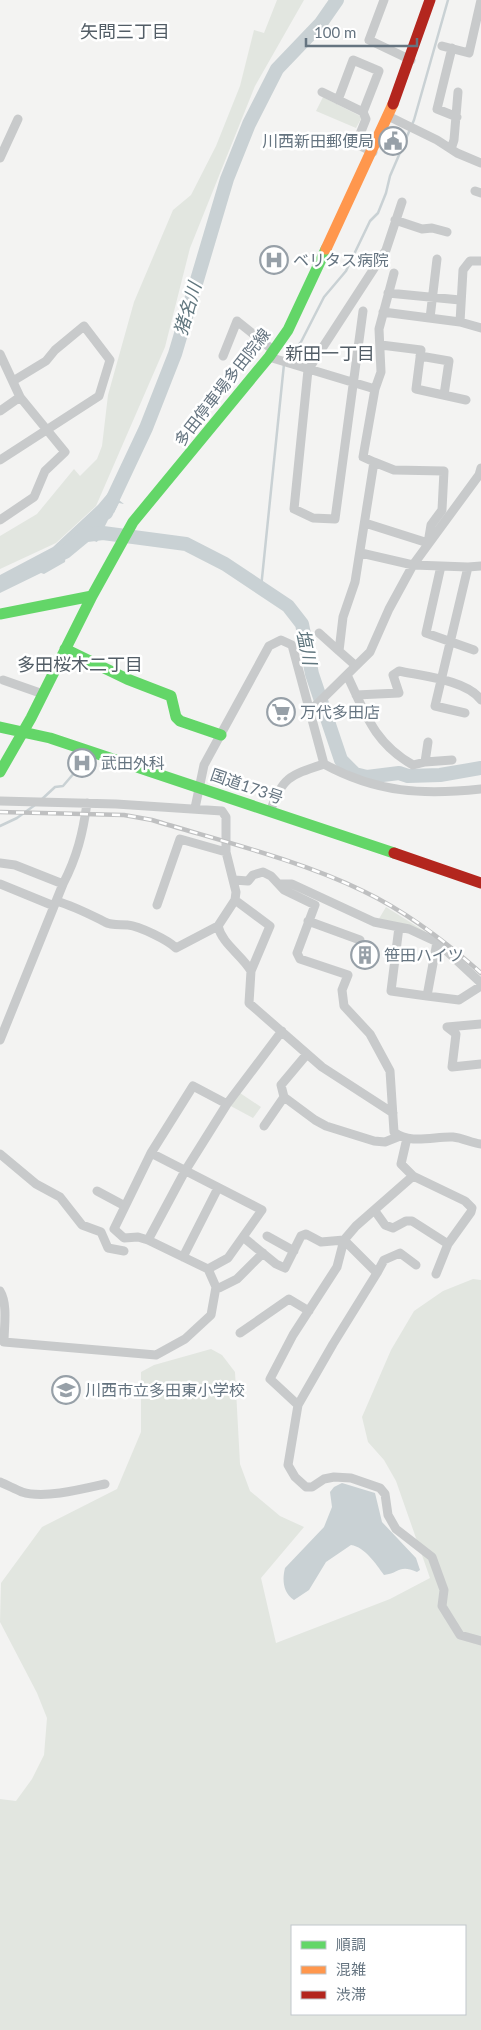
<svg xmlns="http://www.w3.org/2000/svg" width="481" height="2030" font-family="Lato,'Noto Sans JP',sans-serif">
  <rect width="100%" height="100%" fill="#f3f3f2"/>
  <path fill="#e2e6e0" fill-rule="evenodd" d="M277 0H304L255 86 190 248 165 347 96 506 56 543 0 569V536L37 514 74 469 80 476 97 459 102 446 108 395 134 302 173 210 191 195 216 146 240 86 254 30 264 33Z
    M323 97 362 117 356 128 316 111Z
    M386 907 437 939 377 922Z
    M237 1091 261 1107 253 1118 227 1104Z
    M473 1279 481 1280V2030H0V1799L16 1801 32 1779 44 1755 47 1718 37 1693 0 1622 1 1583 42 1527 117 1489 141 1432V1372L154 1365 211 1349 222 1355 235 1372 240 1464 250 1491 280 1516 304 1527 261 1578 276 1643 390 1599 430 1578 396 1481 384 1460 368 1442 362 1417 391 1350 414 1311 443 1291ZM292 1926H465V2014H292Z"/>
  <path fill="#c9d1d4" d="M109 492 124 504 119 503 114 513 112 512 97 542 91 540 75 545 72 543 66 554 65 562 44 574 41 573 0 593V575L53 547 98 505Z
    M342 1483 375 1493 382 1522 416 1558 420 1570 417 1572C399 1564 400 1573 384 1575 376 1564 365 1547 351 1545L326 1562 309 1590 294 1600C283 1593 282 1580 285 1568L324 1527 332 1507 330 1492 334 1487Z"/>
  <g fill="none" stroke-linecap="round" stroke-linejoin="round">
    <path stroke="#c9d1d4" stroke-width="2.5" d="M286 359 301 342 324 297 346 271 370 221 378 213 386 193 390 176 414 120 448 0
      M261 588 284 364
      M41 800 55 787 63 786 81 765
      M0 826 17 818 35 805"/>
    <path stroke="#c9d1d4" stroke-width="14" d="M106 513 146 428 175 354 227 179 249 124 277 69 321 23 337 0
      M87 535 103 533 186 544 225 564 288 606 302 624 312 674 341 760 355 774 367 777 399 773 408 776 440 775 481 768
      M53 557 65 552 88 533"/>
    <path stroke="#c8cacb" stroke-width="9" d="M384 0 369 40 411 60
      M442 46 469 53 481 0
      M452 48 437 109 457 117
      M322 92 363 112 366 119 356 144 373 152
      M338 100 353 60 379 71 363 112
      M388 116 437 140 457 153 481 163
      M451 149 454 140 458 92
      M0 158 18 119
      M475 191 481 193
      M395 220 422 229 432 228 447 232
      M388 293 460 300
      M363 311 335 519 313 518 294 509 308 370 386 250 402 202
      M383 312 460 322 481 328
      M430 318 437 259
      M460 322 463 270 470 261H481
      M381 345 421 350 416 389 466 400
      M0 354 20 397 65 452 45 471 34 497 0 520
      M223 356 237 321 273 350
      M420 356 449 361 444 395
      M269 357 375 389
      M0 411 20 397
      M0 460 99 396 110 360 84 326 55 350 46 361 13 381
      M365 523 428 543 431 525 442 510 444 471 394 470 374 462
      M361 553 413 565 441 566
      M468 567 441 566 426 633 474 650
      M319 633 339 651
      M356 666 339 651 343 617 355 582 374 462 363 457 375 389 381 372 379 329 394 273
      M347 675C365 713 374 743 413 765L425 762 428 742
      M3 680 43 694
      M356 695 399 693 393 675 399 671C422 676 467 680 481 700
      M310 711 370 652 389 609 413 565 479 475 481 468
      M465 713 435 706 468 567 481 566
      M425 762 452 760
      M324 764C377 793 423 795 481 789
      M0 801 116 804 222 811 226 817V852L236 892 235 900 218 926C222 944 242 955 251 971L249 1003 322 1067 393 1113
      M195 808 204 765 269 646 281 640 292 645 324 764C290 775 282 777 270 812
      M0 863 15 865 63 884
      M234 880 248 881 253 875 263 872 271 876 284 890 315 905 297 953 300 959 348 975 342 990 344 1006 370 1034 390 1071 394 1132C410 1145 435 1136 453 1137 463 1138 472 1143 481 1144
      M0 884 54 906
      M280 884H292L374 922 409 929 437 942 481 983
      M235 900 270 926 251 971
      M56 901C74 906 89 914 105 922 112 926 121 924 128 925 139 926 168 940 176 948L218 926
      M157 905 180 839 226 852
      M308 921 360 940
      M399 927 391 991 427 996 437 942
      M427 996 459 1000 481 986
      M481 1024 447 1027 456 1034 452 1067 481 1064
      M0 1040 63 884C77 857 83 833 87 803
      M307 1054 281 1085 284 1097 315 1120 326 1126 374 1141 385 1142 400 1136
      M264 1126 284 1097
      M151 1153 262 1210 228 1258 208 1269
      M0 1154 36 1184 60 1197 82 1225 101 1232 108 1248 124 1251
      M413 1176 465 1201 472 1208 471 1212 448 1244 436 1274
      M97 1191 125 1206
      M375 1211 385 1225 393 1228 406 1221H412L448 1244
      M267 1236 294 1251
      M243 1237 276 1264 285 1268 301 1236 306 1234 321 1242 344 1240
      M148 1240 138 1237 124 1238 114 1229 151 1153 193 1086 227 1104
      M344 1240 377 1273 333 1344 298 1405 288 1465 295 1477 306 1487H312L324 1479 334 1477 351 1478 380 1488 385 1494 388 1515 396 1529 432 1557 444 1590 442 1606 460 1635 481 1641
      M183 1257 218 1188
      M377 1273 384 1260 400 1253 416 1265
      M219 1288 237 1279 263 1253
      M0 1291C8 1304 4 1327 4 1342L156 1355 185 1339 211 1315 216 1287 208 1269 148 1240 185 1171 227 1104 282 1031
      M240 1333 289 1299 309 1311
      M298 1405 270 1379 293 1335 337 1267 344 1240 356 1226 413 1176 401 1164 407 1138
      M0 1482C7 1485 15 1489 22 1492 44 1499 83 1489 105 1484"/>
    <path stroke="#63d668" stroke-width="11" d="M0 614 92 596
      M65 649 127 679 171 696 176 717 180 721 221 735
      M0 727 50 738 394 853
      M0 772 31 718 92 596 133 522 269 357 288 330 326 249"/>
    <path stroke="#ff974d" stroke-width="11" d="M326 249 393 104"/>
    <path stroke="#b3261e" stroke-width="11" d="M393 104 430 0
      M394 853 481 883"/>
    <defs>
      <path id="rail" d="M0 812 124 815 152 820C221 841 299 860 363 891 407 912 445 941 481 973"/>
    </defs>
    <use href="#rail" stroke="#bfc0c1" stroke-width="4.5"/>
    <use href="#rail" stroke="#fff" stroke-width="2.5" stroke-dasharray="8" stroke-linecap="butt"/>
  </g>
  <defs>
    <symbol id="civic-ring" viewBox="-11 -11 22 22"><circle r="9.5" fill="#fff" stroke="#97a0a8" stroke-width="1.5"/><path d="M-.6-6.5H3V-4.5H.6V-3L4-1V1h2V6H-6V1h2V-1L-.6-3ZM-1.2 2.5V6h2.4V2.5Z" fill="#97a0a8"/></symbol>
    <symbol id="hospital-ring" viewBox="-11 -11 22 22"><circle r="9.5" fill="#fff" stroke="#97a0a8" stroke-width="1.5"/><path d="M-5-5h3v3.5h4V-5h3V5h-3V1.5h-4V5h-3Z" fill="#97a0a8"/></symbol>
    <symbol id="supermarket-ring" viewBox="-11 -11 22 22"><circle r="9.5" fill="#fff" stroke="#97a0a8" stroke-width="1.5"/><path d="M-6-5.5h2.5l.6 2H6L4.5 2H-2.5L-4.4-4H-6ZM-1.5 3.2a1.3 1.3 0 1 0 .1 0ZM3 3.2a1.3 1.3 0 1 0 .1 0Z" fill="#97a0a8"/></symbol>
    <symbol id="building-ring" viewBox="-11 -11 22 22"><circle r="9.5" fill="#fff" stroke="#97a0a8" stroke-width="1.5"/><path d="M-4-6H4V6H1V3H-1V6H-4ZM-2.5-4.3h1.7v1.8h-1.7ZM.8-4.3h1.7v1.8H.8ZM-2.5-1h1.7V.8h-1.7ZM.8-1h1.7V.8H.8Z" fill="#97a0a8"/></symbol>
    <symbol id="school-ring" viewBox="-11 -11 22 22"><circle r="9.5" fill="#fff" stroke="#97a0a8" stroke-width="1.5"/><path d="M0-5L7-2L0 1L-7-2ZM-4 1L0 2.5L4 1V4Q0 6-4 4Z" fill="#97a0a8"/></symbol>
  </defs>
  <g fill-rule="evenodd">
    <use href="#civic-ring" x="377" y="125" width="32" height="32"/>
    <use href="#hospital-ring" x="258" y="244" width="32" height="32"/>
    <use href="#supermarket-ring" x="265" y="696" width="32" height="32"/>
    <use href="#hospital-ring" x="66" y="747" width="32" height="32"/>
    <use href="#building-ring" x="349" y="939" width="32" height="32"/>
    <use href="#school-ring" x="50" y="1374" width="32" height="32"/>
  </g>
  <g text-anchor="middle" stroke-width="5" stroke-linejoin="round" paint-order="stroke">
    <g font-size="16" fill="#657480" stroke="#fff" text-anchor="start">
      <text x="374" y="147" text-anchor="end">川西新田郵便局</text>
      <text x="293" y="266">ベリタス病院</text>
      <text x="300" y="718">万代多田店</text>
      <text x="101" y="769">武田外科</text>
      <text x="384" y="961">笹田ハイツ</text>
      <text x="85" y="1396">川西市立多田東小学校</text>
    </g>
    <g font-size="16" fill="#657480" stroke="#fff">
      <text transform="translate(222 387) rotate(-52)" y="6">多田停車場多田院線</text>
      <text transform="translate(247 786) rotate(19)" y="6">国道173号</text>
    </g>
    <g font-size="18" fill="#525d66" stroke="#fff">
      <text x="125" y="38">矢問三丁目</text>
      <text x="330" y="360">新田一丁目</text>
      <text x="80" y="671">多田桜木二丁目</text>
    </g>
    <g font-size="18" font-style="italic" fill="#60767e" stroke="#fff">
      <text transform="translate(188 309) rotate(-74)" y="6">猪名川</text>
      <text transform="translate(306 647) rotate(78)" y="6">塩川</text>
    </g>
  </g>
  <rect x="291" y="1925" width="175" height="90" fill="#ffffff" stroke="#c1c7cc"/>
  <rect x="301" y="1941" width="25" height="8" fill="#63d668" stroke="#c1c7cc"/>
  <text x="336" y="1950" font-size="15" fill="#657480">順調</text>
  <rect x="301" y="1966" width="25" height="8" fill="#ff974d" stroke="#c1c7cc"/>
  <text x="336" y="1975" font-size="15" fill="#657480">混雑</text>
  <rect x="301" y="1991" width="25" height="8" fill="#b3261e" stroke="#c1c7cc"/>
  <text x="336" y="2000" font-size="15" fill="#657480">渋滞</text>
  <path d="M306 38v8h111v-8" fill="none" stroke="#657480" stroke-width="2.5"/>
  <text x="314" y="38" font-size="15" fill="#657480" stroke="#ffffff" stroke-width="4" paint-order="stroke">100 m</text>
</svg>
